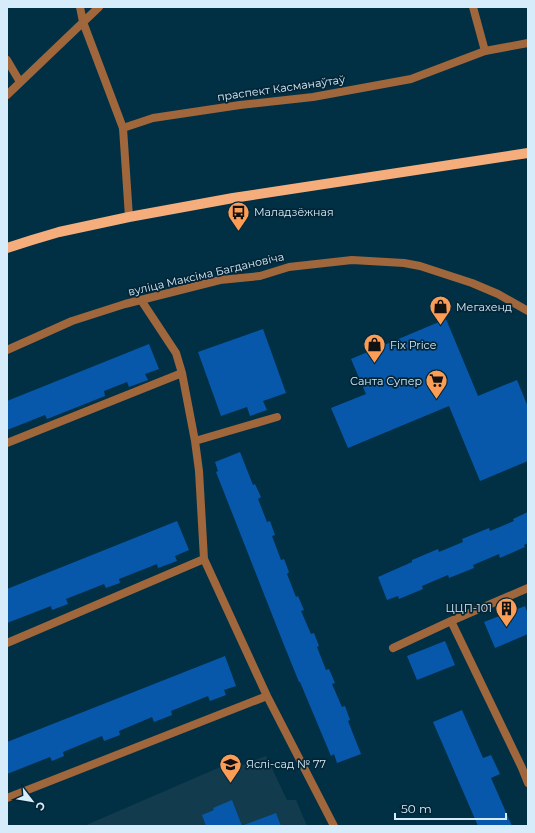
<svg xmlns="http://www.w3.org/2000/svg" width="535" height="833" font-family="Montserrat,sans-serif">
  <rect width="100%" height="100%" fill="#013045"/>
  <path fill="#133b4e" d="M266 756 287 800H296L307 826H84L225 765 232 769Z"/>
  <path fill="#0758aa" d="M446 319 478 396 517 380 528 407V461L480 481 449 406 348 448 331 408 366 394 351 359Z
    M263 329 286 393 263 401 267 410 250 416 247 407 221 416 198 352Z
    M149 344 159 369 145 374 148 380 129 387 127 382 104 391 105 396 47 419 45 415 7 430V401Z
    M240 452 253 485 255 484 261 497 258 499 267 522 270 521 275 535 272 536 281 560 284 559 289 572 287 574 296 597 298 596 304 610 301 611 311 634 314 633 319 646 317 647 326 670 329 669 335 683 332 684 342 707 345 706 350 720 348 721 361 754 337 763 334 754 331 756 300 682H299L284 645 216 472 218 471 215 462Z
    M528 512V543L524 545 525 547 500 558 499 554 473 565 474 568 449 578 448 575 422 586 423 589 399 599 398 596 387 600 378 577 412 562V560L438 549 439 552 463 542 462 539 489 528 490 531 514 521 513 519Z
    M177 521 189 550 175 556 177 561 158 568 157 564 119 579 120 583 106 588 104 584 66 599 68 604 52 610 51 606 7 623V589Z
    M525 606 528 614V634L495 648 484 622Z
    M445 641 455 665 417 680 407 656Z
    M225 656 236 686 224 690 226 695 210 701 208 696 171 711 172 715 154 722 152 717 119 731 120 735 104 741 102 736 63 752 64 756 52 761 50 757 7 774V742Z
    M462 710 483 758 491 755 500 774 491 778 512 826H478L433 722Z
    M232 800 242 826H206L202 815 214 810 213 808Z
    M276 813 281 826H244V825Z"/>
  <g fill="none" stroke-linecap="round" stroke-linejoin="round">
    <path stroke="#a0663c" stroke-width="8" d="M80 7 83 22 123 128
      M473 7 485 51
      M7 60 20 82
      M7 95 99 7
      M141 300 176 353 182 373 195 441 199 471 204 559 267 696 334 826
      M195 441 277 417
      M7 443 182 373
      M451 621 522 768 528 783
      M7 643 204 559
      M393 648 451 621 528 588
      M7 798 267 696"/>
    <path stroke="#a0663c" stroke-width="8" d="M129 217 123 128 153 118 240 105 313 97 411 79 485 51 528 43
      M7 350 72 321 125 304 220 280 260 276 289 267 352 260 404 263 420 266 472 283 498 294 528 311"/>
    <path stroke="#f5ad7b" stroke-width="10" d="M7 248 32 240 59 232 129 217 233 198 528 153"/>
  </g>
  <defs>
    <symbol id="bus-pin" viewBox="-11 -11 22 30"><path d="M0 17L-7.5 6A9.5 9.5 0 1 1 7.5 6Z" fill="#fd9c55" stroke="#042536"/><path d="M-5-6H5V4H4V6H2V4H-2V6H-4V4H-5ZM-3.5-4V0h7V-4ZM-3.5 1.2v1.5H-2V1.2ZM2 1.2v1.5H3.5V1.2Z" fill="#111"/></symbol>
    <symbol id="shop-pin" viewBox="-11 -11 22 30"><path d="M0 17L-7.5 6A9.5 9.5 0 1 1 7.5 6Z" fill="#fd9c55" stroke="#042536"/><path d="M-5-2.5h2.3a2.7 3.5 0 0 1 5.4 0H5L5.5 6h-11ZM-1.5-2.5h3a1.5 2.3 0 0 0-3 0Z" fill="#111"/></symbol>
    <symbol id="supermarket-pin" viewBox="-11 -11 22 30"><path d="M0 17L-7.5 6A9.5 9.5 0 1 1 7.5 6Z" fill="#fd9c55" stroke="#042536"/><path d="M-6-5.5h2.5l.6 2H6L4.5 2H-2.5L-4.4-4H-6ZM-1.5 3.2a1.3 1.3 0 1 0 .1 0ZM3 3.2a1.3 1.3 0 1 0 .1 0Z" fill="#111"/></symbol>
    <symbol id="building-pin" viewBox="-11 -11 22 30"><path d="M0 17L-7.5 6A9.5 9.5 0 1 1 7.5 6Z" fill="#fd9c55" stroke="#042536"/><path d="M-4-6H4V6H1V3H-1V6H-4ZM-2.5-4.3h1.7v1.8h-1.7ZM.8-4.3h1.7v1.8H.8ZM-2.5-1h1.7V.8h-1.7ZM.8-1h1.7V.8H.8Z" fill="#111"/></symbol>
    <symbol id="school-pin" viewBox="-11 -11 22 30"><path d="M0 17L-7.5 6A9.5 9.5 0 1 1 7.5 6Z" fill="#fd9c55" stroke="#042536"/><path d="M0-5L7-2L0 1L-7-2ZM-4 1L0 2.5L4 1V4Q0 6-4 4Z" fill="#111"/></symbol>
  </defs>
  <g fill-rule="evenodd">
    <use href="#bus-pin" x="226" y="200" width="25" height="34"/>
    <use href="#shop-pin" x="428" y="294" width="25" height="34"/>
    <use href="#shop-pin" x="362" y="332" width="25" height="34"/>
    <use href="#supermarket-pin" x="424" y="368" width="25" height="34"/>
    <use href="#building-pin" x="494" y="596" width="25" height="34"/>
    <use href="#school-pin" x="218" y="752" width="25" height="34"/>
  </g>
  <g text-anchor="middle" stroke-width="3.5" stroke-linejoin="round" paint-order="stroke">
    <g font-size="11" fill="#d6ecfa" stroke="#042536">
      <text transform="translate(281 88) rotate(-8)" y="4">праспект Касманаўтаў</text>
      <text transform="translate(206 274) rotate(-13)" y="4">вуліца Максіма Багдановіча</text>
    </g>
    <g font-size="11" fill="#d6ecfa" stroke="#042536" text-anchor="start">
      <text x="254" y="216">Маладзёжная</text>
      <text x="456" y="311">Мегахенд</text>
      <text x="390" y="349">Fix Price</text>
      <text x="422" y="385" text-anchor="end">Санта Супер</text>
      <text x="492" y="612" text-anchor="end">ЦЦП-101</text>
      <text x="246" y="768">Яслі-сад № 77</text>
    </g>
  </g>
  <rect width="535" height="833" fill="none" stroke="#d6ecfa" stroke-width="16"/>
  <g transform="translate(32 801) rotate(121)" stroke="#042536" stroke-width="3" paint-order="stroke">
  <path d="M0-3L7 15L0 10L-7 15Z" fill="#d6ecfa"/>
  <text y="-6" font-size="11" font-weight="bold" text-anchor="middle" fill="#d6ecfa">С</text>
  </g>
  <path d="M395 813v6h111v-6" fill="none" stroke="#d6ecfa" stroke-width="2"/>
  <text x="401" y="813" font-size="12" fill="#d6ecfa" stroke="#042536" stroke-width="3" paint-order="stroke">50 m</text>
</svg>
